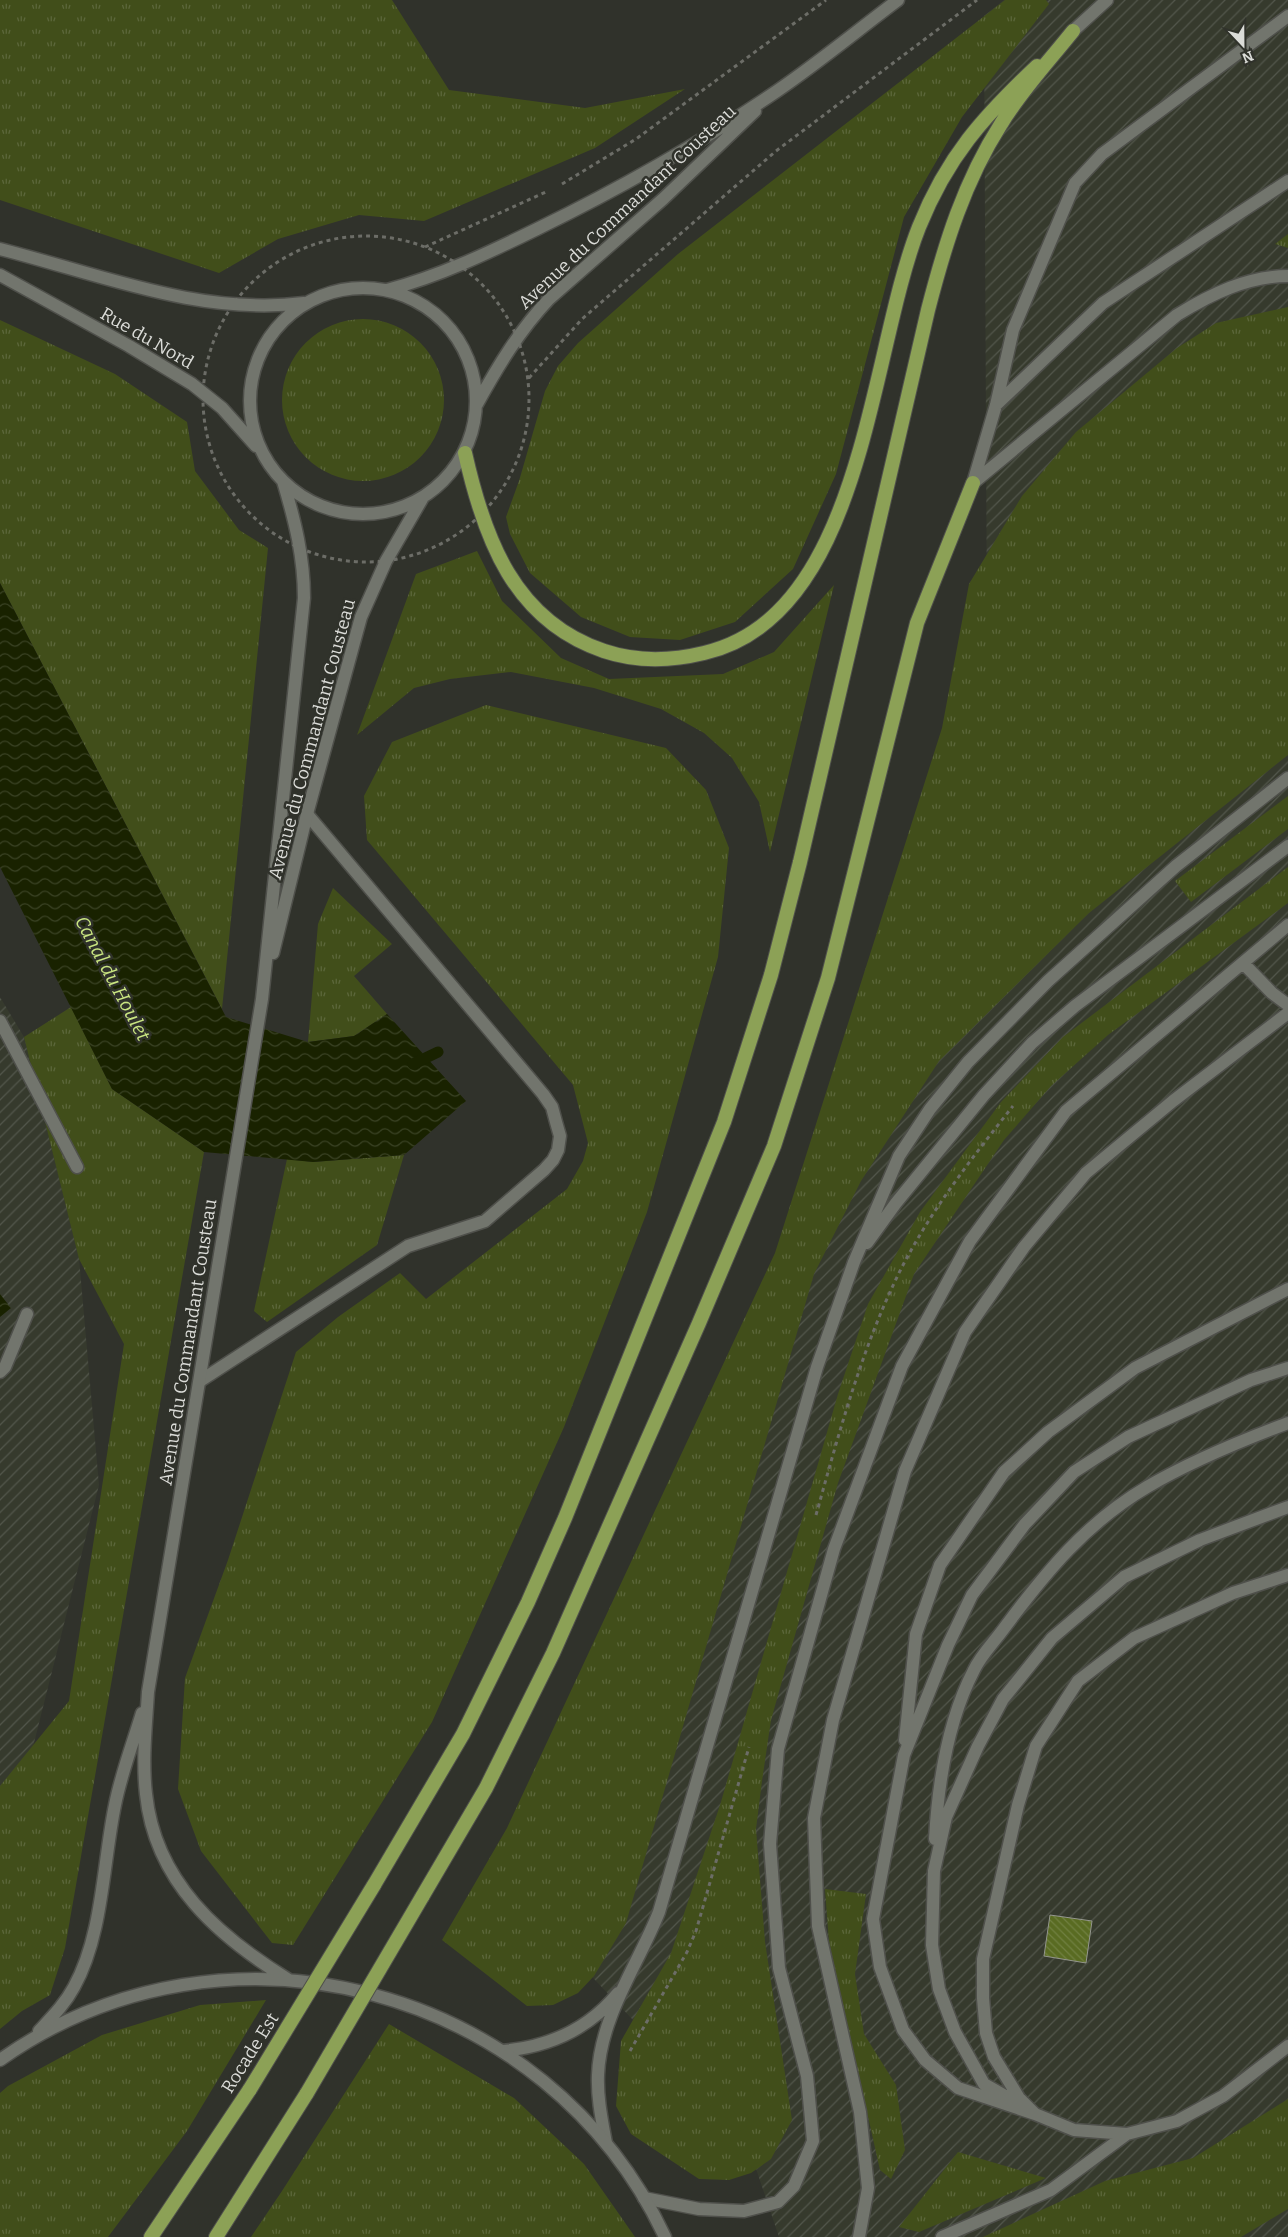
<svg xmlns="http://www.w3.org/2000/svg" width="1288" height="2237" font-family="Bitter,serif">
  <defs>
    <pattern id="industrial-furrows" width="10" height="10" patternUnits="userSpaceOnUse" patternTransform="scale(1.25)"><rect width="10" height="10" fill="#363a2d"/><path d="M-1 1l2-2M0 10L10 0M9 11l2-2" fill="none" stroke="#52564b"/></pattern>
    <pattern id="grass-tufts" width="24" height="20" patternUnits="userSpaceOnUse" patternTransform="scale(1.25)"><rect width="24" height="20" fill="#414e1a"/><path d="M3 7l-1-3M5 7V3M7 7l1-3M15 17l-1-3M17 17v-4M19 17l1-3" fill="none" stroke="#5c673b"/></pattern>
    <pattern id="water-waves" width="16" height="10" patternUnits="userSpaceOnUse" patternTransform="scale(1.25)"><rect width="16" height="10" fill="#192200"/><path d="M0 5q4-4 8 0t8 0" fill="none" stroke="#3a4224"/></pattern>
    <pattern id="building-back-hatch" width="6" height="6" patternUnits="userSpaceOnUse" patternTransform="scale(1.25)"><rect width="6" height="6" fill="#596b22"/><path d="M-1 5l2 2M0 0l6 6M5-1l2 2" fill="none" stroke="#708041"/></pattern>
  </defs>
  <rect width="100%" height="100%" fill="#30322b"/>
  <path fill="url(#industrial-furrows)" d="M1004 0H1288V2237H779L746 2139 539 1921 801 1210 987 637 984 16Z
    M0 997 24 1037 79 1258 99 1485 8 1846 0 1855Z"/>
  <path fill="url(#grass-tufts)" d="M0 0H392L449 90 585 108 685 89 595 148 424 221 359 215 278 239 219 273 0 200Z
    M1005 0H1046L1049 4 962 117 904 217 836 474 793 569 735 622 680 640 630 637 581 617 530 573 510 534 506 517 519 481 545 391 558 366 578 343 678 254Z
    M1288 234V248L1275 244Z
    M1288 307V755L1089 913 939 1061 861 1181 814 1274 626 1923 594 1976 578 1993 553 2005 527 2006 442 1940 507 1828 775 1253 942 728 969 584 1022 496 1076 432 1177 348 1216 323Z
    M282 400a81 81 0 1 1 162 0a81 81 0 1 1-162 0Z
    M0 320 115 374 187 422 195 471 239 530 268 548 222 1009 0 583Z
    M477 551 502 601 561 658 609 679 723 674 774 652 834 585 770 852 759 802 732 758 704 733 661 709 594 688 511 672 450 679 414 688 357 735 416 574Z
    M486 705 666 748 706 790 729 848 718 957 647 1212 564 1427 432 1722 293 1945 272 1943 201 1851 178 1789 185 1678 228 1560 296 1352 338 1317 400 1273 426 1299 567 1189 583 1161 588 1143 573 1085 367 840 364 796 392 742Z
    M1288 796V829L1191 902 1175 881Z
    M1288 867V903L1108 1035 1051 1086 1004 1140 914 1274 838 1483 771 1720 762 1781 756 1829 765 1942 792 2120 771 2159 751 2173 729 2180 699 2179 631 2134 616 2106 621 2041 671 1953 721 1802 838 1394 868 1304 920 1212 1001 1102 1063 1037Z
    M333 888 392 944 354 976 387 1014 354 1036 308 1042 318 924Z
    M71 1007 112 1089 204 1152 65 1948 50 1995 22 2011 0 2029V1786L69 1701 124 1344 79 1259 24 1037Z
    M404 1155 377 1245 267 1322 254 1311 287 1159 313 1162Z
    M825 1889 866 1894 855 1974 864 2034 896 2085 905 2150 891 2179 880 2170 829 1942Z
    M266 2000 187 2131 108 2237H0V2093L8 2086 102 2035 200 2005Z
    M389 2024 514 2098 584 2164 635 2237H251L282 2191Z
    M1288 2099V2209L1241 2237H983L1105 2181 1193 2158Z
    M958 2152 1046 2178 919 2232 899 2227Z"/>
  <path fill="url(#water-waves)" d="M0 583 226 1017 308 1042 354 1036 387 1014 466 1101 404 1155 313 1162 204 1152 112 1089 0 867Z
    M0 1294 11 1308 0 1317Z"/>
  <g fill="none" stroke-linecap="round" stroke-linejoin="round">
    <path stroke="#192200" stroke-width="11" d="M413 1064 438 1052"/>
  </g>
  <path fill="url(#building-back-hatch)" stroke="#94968e" d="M1050 1915 1092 1921 1086 1963 1044 1956Z"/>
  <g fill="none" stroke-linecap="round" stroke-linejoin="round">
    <defs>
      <path id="service" d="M1073 31 1107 0
        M996 405 1103 303 1288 181
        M973 483 996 405 1013 330 1075 183 1102 154 1288 16
        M973 483 1177 315C1211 294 1248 276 1288 276
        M1243 963 1272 993 1288 1005
        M0 1021 77 1167
        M867 1243 896 1203 984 1095 1032 1043 1075 1006 1288 846
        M0 1372 5 1367 27 1314
        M200 1381 408 1246 485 1221 544 1170 553 1160 558 1150 560 1136 556 1122 552 1107 543 1094 307 814
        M1288 1575 1233 1593 1134 1638 1078 1681 1036 1746 1018 1805 983 1959V1998L986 2033 994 2057 1019 2098 1035 2114 1074 2130 1127 2134 1177 2121 1223 2096 1288 2046
        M905 1740 916 1634 940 1565 1004 1472 1048 1432 1135 1368 1288 1289
        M935 1839C938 1784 948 1720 974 1670 981 1655 995 1641 1005 1627 1046 1572 1086 1523 1147 1487 1191 1461 1240 1441 1288 1423
        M502 2051C549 2047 588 2030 618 1993
        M1014 2101 984 2084 955 2032 939 1989 932 1945 934 1871 946 1817 978 1746 1003 1699 1052 1638 1124 1577 1200 1540 1288 1507
        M1035 2114 958 2088 925 2060 903 2030 880 1967 873 1919 904 1755 948 1645 972 1595 1025 1524 1074 1472 1128 1437 1251 1380 1288 1368
        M606 2143C602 2121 597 2098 598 2075 600 2017 638 1965 659 1912L817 1367 854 1262 899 1156 930 1109 968 1062 1048 981 1176 866 1288 778
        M644 2198 699 2209 744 2211 778 2202 794 2186 813 2141 807 2076 779 1968 770 1844 778 1749 834 1549 902 1366 970 1241 1066 1111 1288 925
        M859 2237 868 2188 860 2112 818 1926 814 1818 833 1720 905 1471 965 1332 1024 1247 1086 1173 1173 1101 1288 1013
        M942 2237 1051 2190 1127 2134"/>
      <path id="tertiary" d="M0 249C99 274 200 316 304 303
        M0 275 129 346 192 384 222 408 256 446
        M250 401a113 113 0 1 1 226 0a113 113 0 1 1-226 0Z
        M387 290C440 276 488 253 537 229 619 189 702 142 777 91 818 63 858 30 898 0
        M477 404C498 366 519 331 549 299L663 199 755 111
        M283 481C295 521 304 557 304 598L262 999 148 1692C146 1726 142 1760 146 1794 155 1882 219 1937 289 1980
        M273 953 307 814 361 617 386 561 422 499
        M39 2031C52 2017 65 2004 74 1987 103 1935 103 1862 115 1805 121 1774 133 1743 142 1713
        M0 2060C226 1900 548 1987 665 2237"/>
      <path id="trunk" d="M465 453C484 538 514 621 604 651 637 662 671 661 704 653 864 616 869 353 919 227 947 157 983 117 1037 66
        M374 1885 463 1734 528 1602 565 1518 724 1122 771 975 800 862 928 310C945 244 964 182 1001 124 1021 91 1049 61 1073 31
        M422 1897 486 1788 553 1653 699 1323 774 1146 828 978 917 623 973 483
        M151 2237 250 2089
        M216 2237 307 2093"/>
    </defs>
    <use href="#service" stroke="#4f504b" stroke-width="15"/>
    <use href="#tertiary" stroke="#4f504b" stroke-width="15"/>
    <use href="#trunk" stroke="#4f504b" stroke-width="16"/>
    <path stroke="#6c6d67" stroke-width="3" stroke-dasharray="4 4" stroke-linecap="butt" d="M562 184 636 139 826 0
      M203 399a163 163 0 1 1 326 0a163 163 0 1 1-326 0Z
      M425 247 548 191
      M529 378 582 319 776 151 977 0
      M816 1515C839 1433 861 1351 898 1275 928 1214 971 1159 1013 1106
      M630 2051 687 1952 696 1931 749 1747"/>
    <use href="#service" stroke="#72756d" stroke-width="12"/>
    <use href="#tertiary" stroke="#72756d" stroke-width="12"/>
    <use href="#trunk" stroke="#8ca156" stroke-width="14"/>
    <defs>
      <path id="trunk-bridge" d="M250 2089 374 1885
        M307 2093 422 1897"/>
    </defs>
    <use href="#trunk-bridge" stroke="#4f504b" stroke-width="16" stroke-linecap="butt"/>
    <use href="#trunk-bridge" stroke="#8ca156" stroke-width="14"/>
  </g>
  <g text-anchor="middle" stroke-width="5" stroke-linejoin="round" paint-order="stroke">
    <g font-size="18" fill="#dbdcd8" stroke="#30322b">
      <text transform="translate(627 207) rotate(-43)" y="6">Avenue du Commandant Cousteau</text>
      <text transform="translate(147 338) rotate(30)" y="6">Rue du Nord</text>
      <text transform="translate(312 739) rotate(-75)" y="6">Avenue du Commandant Cousteau</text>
      <text transform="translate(188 1342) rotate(-81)" y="6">Avenue du Commandant Cousteau</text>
      <text transform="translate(250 2053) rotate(-58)" y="6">Rocade Est</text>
    </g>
    <g font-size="19" font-style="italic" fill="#c9e581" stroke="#30322b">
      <text transform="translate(113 978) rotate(62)" y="7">Canal du Houlet</text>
    </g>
  </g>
  <g transform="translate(1243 45) rotate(158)" stroke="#30322b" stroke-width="4" paint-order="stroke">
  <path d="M0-4L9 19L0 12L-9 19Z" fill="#dbdcd8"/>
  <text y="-8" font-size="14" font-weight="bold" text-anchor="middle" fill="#dbdcd8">N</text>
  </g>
</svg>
